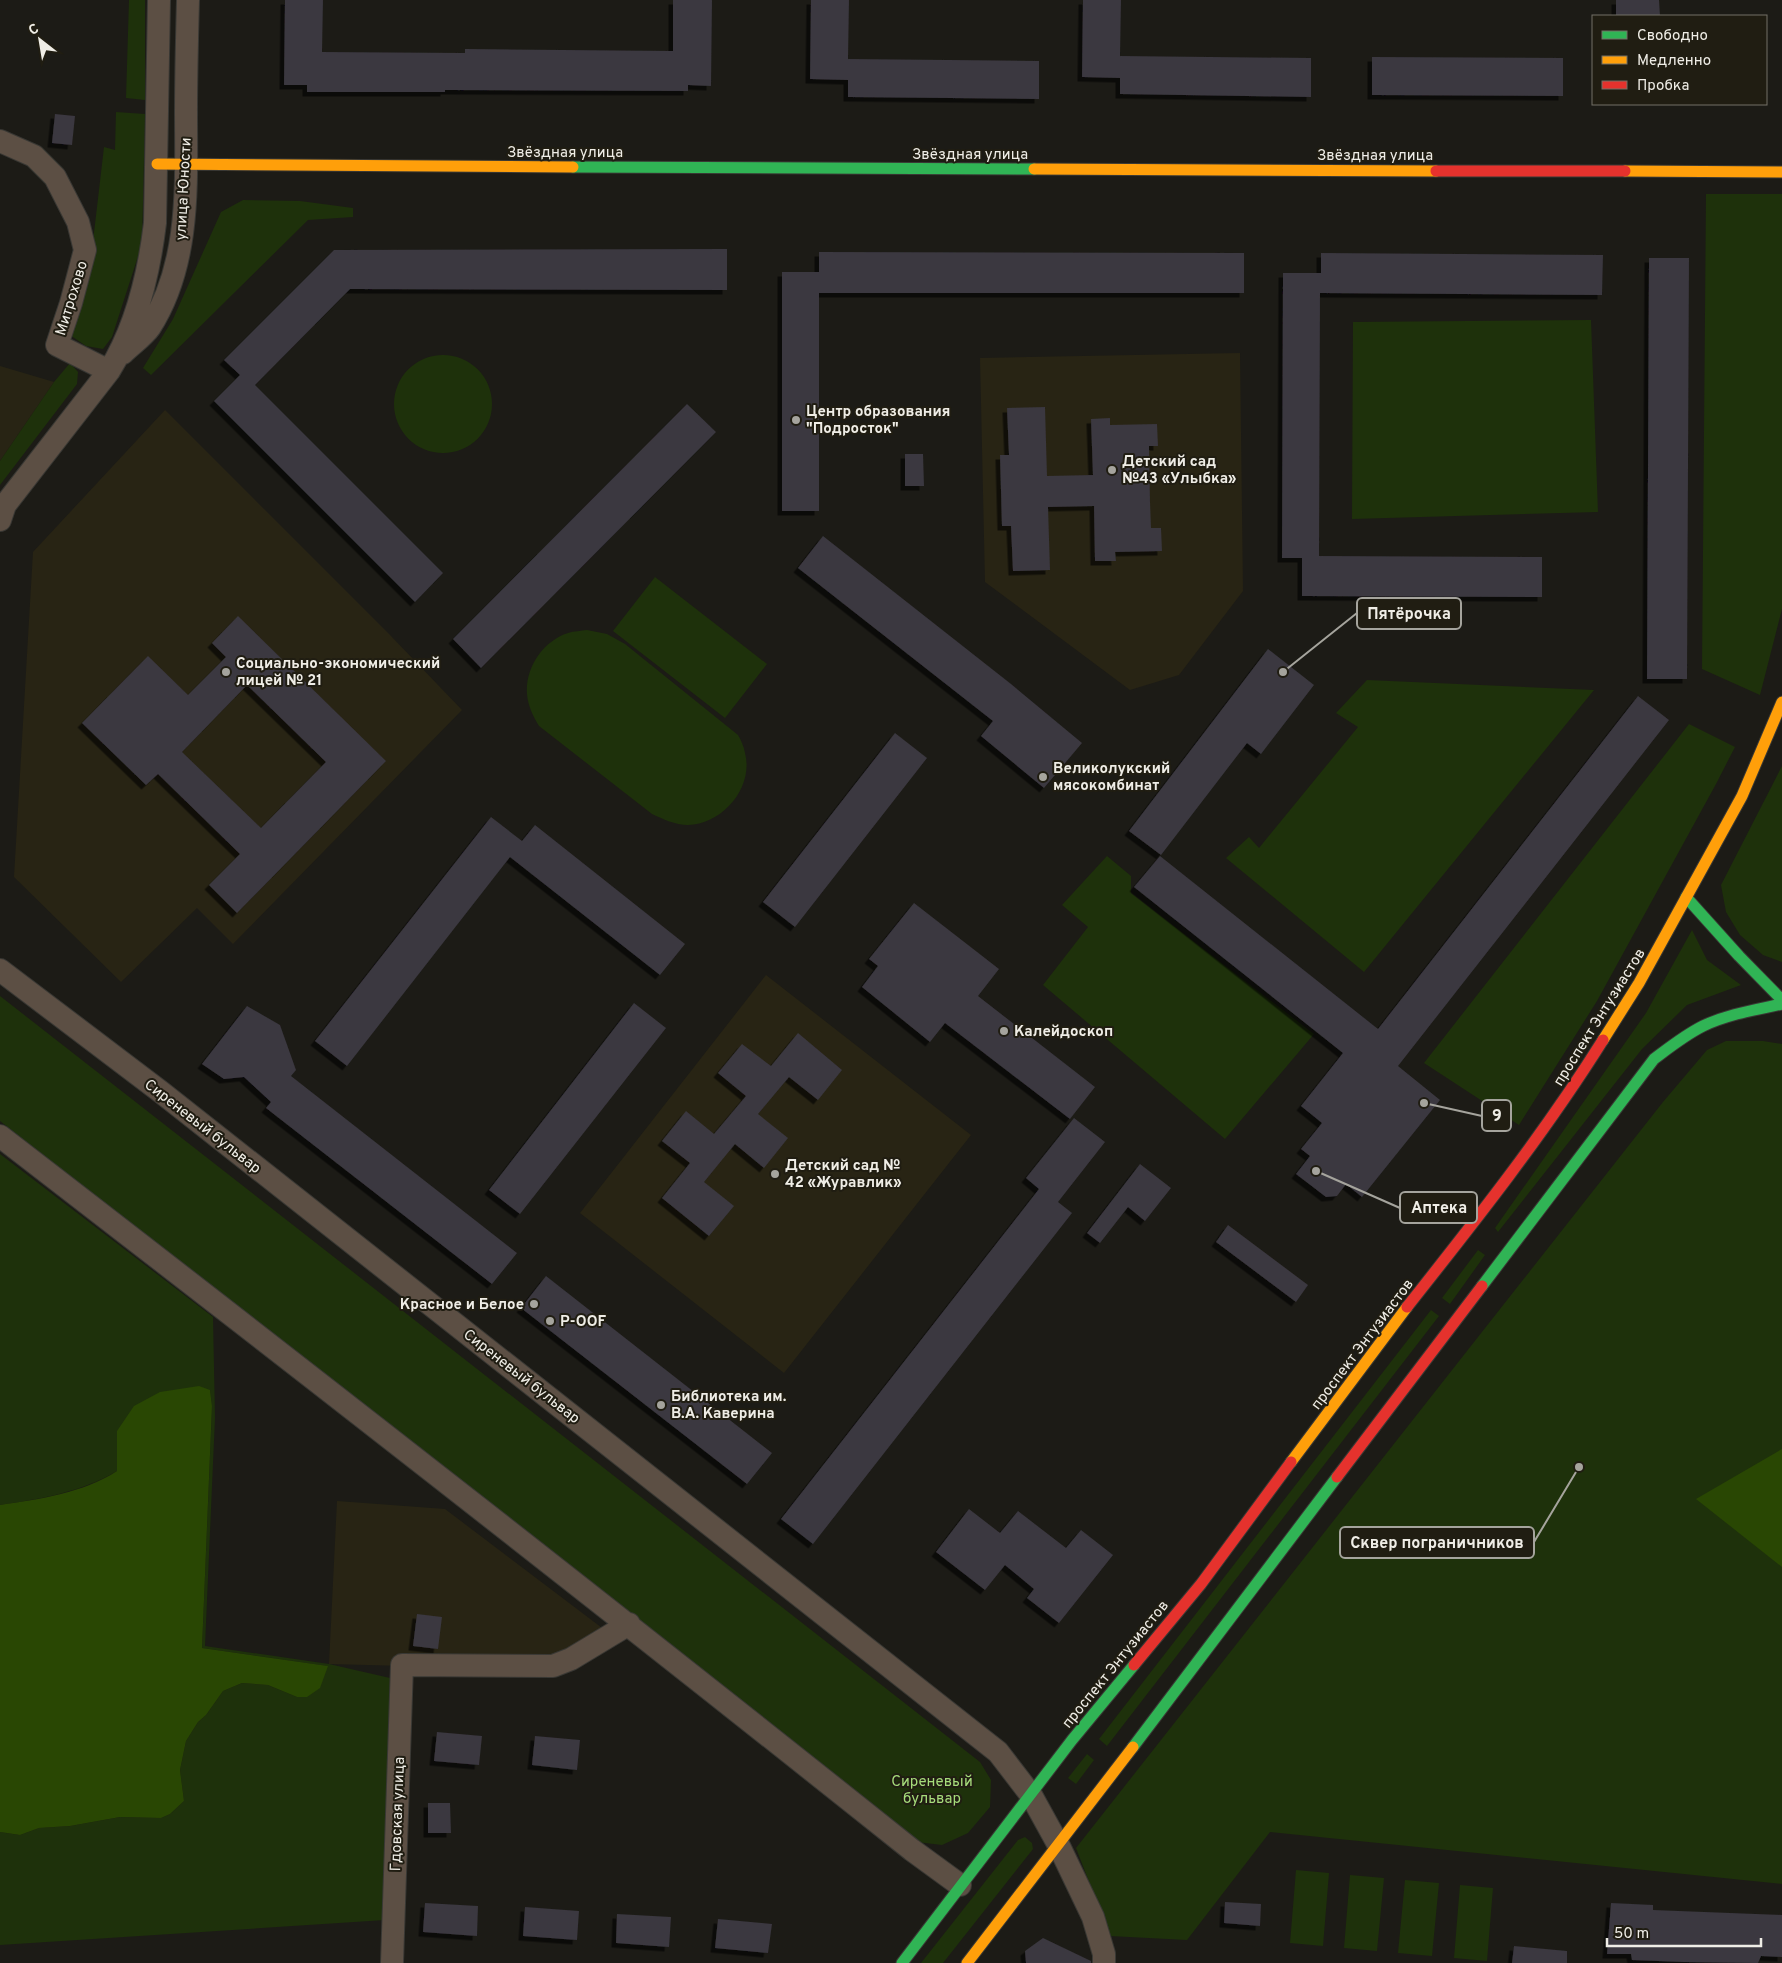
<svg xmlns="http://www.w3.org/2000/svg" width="1782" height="1963" font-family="Overpass,sans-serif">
  <defs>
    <filter id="shadow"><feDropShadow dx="-4.5" dy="4.5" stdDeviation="0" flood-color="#0009"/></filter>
  </defs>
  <rect width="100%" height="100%" fill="#1c1b16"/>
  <path fill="#282414" d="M1240 353 1243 591 1179 675 1130 690 985 582 980 358Z
    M0 366 54 382 0 461Z
    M165 410 390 635 462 710 233 944 197 908 121 982 14 877 33 552Z
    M766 975 971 1135 784 1373 580 1213Z
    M337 1501 445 1509 614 1637 558 1670 329 1664Z"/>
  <path fill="#1e310b" d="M129 0H145V100L126 98Z
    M116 112 145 114 142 244 112 337 103 349 86 346 70 335 92 250 104 147 115 150Z
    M1706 194H1782V609L1760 695 1702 669Z
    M243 200 300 201 353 208V217L308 220 151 375 143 368 173 319 221 212Z
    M1591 320 1598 512 1352 519 1353 322Z
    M394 404a49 49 0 1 1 98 0a49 49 0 1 1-98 0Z
    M70 363 78 372 77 384 0 485V461L54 382Z
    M655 577 767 664 725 718 613 631Z
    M587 630 607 634 625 644 738 735C741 740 744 747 745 753 754 787 723 824 688 825 675 825 663 819 652 814L539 726C533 716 528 706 527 694 525 668 543 641 568 633 574 631 581 631 587 630Z
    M1367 680 1594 690 1364 972 1226 858 1249 837 1259 848 1358 727 1336 713Z
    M1689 724 1735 747 1716 784 1597 1001 1519 1125 1424 1063Z
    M1782 766V962L1763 955 1740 935 1726 912 1721 885Z
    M1107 856 1131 876V893L1314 1034 1225 1139 1043 985 1088 927 1062 905Z
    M1692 930 1707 960 1741 985 1687 1005 1642 1049 1498 1232 1495 1228 1646 1013Z
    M0 996 980 1762 991 1780 990 1807 968 1833 942 1845 917 1842 0 1121Z
    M1726 1041H1763L1782 1044V1884L1270 1832 1187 1940 1110 1936 1076 1848 1663 1102 1707 1050Z
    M0 1154 213 1317 215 1418 205 1646 329 1664 390 1678 385 1920 0 1945V1832L20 1835 39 1828 70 1826 120 1817 161 1818 170 1814 184 1801 180 1770 186 1741 198 1722 206 1715 223 1691 242 1683 268 1685 297 1697 327 1666 202 1648 212 1406 210 1390 117 1431V1471C82 1492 40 1499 0 1505Z
    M1478 1250 1485 1255 1450 1304 1442 1298Z
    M1431 1310 1439 1316 1107 1746 1099 1739Z
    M1087 1754 1094 1760 1076 1784 1068 1778Z
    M1025 1837 1032 1843 1033 1849 943 1963H921L1018 1840Z
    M1296 1870 1329 1873 1323 1946 1290 1943Z
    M1350 1875 1384 1878 1377 1951 1344 1948Z
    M1405 1880 1439 1883 1432 1956 1398 1953Z
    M1460 1885 1493 1888 1487 1961 1454 1958Z"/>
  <path fill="#294703" d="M199 1386 210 1390 212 1406 202 1648 328 1666 320 1688 307 1697H297L268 1685 242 1683 223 1691 206 1715 198 1722 186 1741 180 1770 184 1801 170 1814 161 1818 120 1817 70 1826 39 1828 20 1835 0 1832V1505C40 1499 83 1493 117 1471V1431L134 1406 160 1392Z
    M1782 1449V1567L1696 1499Z"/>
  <path fill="#3a373f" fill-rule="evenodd" filter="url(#shadow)" d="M285 0H323L322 52 465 53V49L673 51V0H712L711 86 688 85V91L445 90V92H307V85H284Z
    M811 0H849L848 59 1039 61V99L848 97V80L810 79Z
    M1083 0H1121L1120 56 1311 58V97L1120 94V78L1082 77Z
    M1616 0H1659L1660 16H1616Z
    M1372 57 1563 58V96L1372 95Z
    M55 114 75 116 72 145 52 143Z
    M727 249V290L350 289 255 385 443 573 415 602 214 401 240 375 224 360 334 250Z
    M819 252 1244 253V293H819V511H782V272H819Z
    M1321 253 1603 255 1602 295 1320 293 1319 556 1542 557V597L1302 596V558H1282L1283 273H1321Z
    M1649 258H1689L1687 679H1647Z
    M687 404 716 432 481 668 453 639Z
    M1045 407 1047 476 1093 475 1091 419 1110 418V425L1157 424 1158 446H1149L1150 502 1151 528H1161L1162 551 1115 552 1116 561H1095L1094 506 1048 507 1050 570 1013 571 1011 526H1002L1000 455H1009L1007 408Z
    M905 454H923L924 486H905Z
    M823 536 1011 684 1082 743 1044 788 981 736 993 721 798 568Z
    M238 616 386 761 237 913 209 885 240 854 158 774 146 785 82 723 148 656 188 695 226 657 212 643ZM247 685 326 762 261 828 182 752Z
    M1268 649 1314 685 1261 754 1247 743 1161 855 1129 831Z
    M1638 696 1669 720 1398 1066 1440 1100 1362 1197 1346 1184 1337 1196 1326 1197 1296 1174 1310 1156 1301 1149 1322 1123 1301 1106 1343 1053 1134 887 1160 856 1378 1029Z
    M895 733 927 758 795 927 763 902Z
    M491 817 522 841 535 825 685 944 660 975 510 857 347 1066 315 1041Z
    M914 903 999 969 978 996 1095 1087 1070 1119 945 1023 930 1042 862 987 878 966 869 959Z
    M634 1003 666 1028 520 1214 489 1190Z
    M247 1006 280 1025 296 1070 291 1076 517 1253 492 1284 266 1108 271 1102 244 1077 224 1079 202 1064Z
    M798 1033 842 1070 818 1100 789 1077 758 1114 788 1138 764 1168 735 1144 704 1182 734 1206 709 1236 662 1198 690 1163 662 1141 686 1111 714 1134 746 1096 718 1073 742 1044 771 1066Z
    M1074 1118 1105 1142 1058 1202 1072 1213 813 1544 781 1519 1039 1189 1026 1178Z
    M1140 1164 1171 1188 1145 1221 1128 1207 1100 1243 1087 1233Z
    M1228 1225 1308 1285 1296 1302 1216 1242Z
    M546 1276 772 1453 747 1484 521 1308Z
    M969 1509 1000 1533 1018 1511 1066 1548 1081 1530 1113 1555 1059 1623 1027 1598 1034 1589 1005 1565 985 1590 936 1552Z
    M417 1614 442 1617 438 1649 413 1646Z
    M437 1732 482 1736 479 1765 434 1761Z
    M535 1736 580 1740 577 1770 532 1765Z
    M428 1803H450L451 1833H428Z
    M1225 1902 1261 1904 1260 1926 1224 1923Z
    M425 1903 478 1906 477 1936 423 1932Z
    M1611 1903 1653 1905V1910L1782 1915V1957L1761 1956 1758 1963 1684 1962 1632 1960 1631 1954H1607Z
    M525 1907 579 1911 577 1940 523 1936Z
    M617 1914 671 1917 669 1947 616 1943Z
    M718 1919 772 1924 768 1953 715 1948Z
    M1043 1938 1091 1961V1963H1026L1025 1951Z
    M1514 1946 1567 1951V1963H1512Z"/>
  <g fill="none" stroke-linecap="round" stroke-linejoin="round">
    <defs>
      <path id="street" d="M0 141 34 156 55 177 78 222 85 250 71 303 57 345 109 371
        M123 353C131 345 144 336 150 327 191 263 186 183 186 111 186 74 187 37 188 0
        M0 520 5 505 109 371C136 328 149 273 155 223L159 0
        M0 970 161 1092 998 1752 1031 1795 1058 1844 1093 1917 1104 1954V1963
        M0 1136C306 1372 610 1609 912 1850L960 1885
        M392 1963 402 1665 553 1666 571 1659 629 1624"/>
      <path id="fast" d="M573 167 1034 169
        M1686 897 1739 956 1782 1000
        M1482 1286 1654 1059C1670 1047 1685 1035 1703 1026 1728 1014 1755 1010 1782 1004
        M1133 1747 1337 1477
        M902 1963 1072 1740 1134 1665"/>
      <path id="slow" d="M157 164 573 167
        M1034 169 1436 171
        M1625 171 1782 172
        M1603 1040 1639 983 1742 796 1782 702
        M1291 1462 1407 1307
        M967 1963 1133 1747"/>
      <path id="jam" d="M1436 171H1625
        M1407 1307C1476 1220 1544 1134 1603 1040
        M1337 1477 1482 1286
        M1134 1665 1201 1584 1291 1462"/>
    </defs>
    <use href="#street" stroke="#393834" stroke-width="24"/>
    <use href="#fast" stroke="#393834" stroke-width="13"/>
    <use href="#slow" stroke="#393834" stroke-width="13"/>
    <use href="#jam" stroke="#393834" stroke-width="13"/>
    <use href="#street" stroke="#5c4f44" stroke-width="22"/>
    <use href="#fast" stroke="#30b455" stroke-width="11"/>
    <use href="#slow" stroke="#ff9f0a" stroke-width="11"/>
    <use href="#jam" stroke="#e5322d" stroke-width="11"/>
  </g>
  <g fill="#a5a49d" stroke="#201d12" stroke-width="2">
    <circle cx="796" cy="420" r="5"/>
    <circle cx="1112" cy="470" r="5"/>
    <circle cx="226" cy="672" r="5"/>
    <circle cx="1043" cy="777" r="5"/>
    <circle cx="1004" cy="1031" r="5"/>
    <circle cx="775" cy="1174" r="5"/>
    <circle cx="534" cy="1304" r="5"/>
    <circle cx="550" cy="1321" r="5"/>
    <circle cx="661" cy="1405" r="5"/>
  </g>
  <g text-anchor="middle" stroke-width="4" stroke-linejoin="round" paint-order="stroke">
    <g font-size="15" fill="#efede6" stroke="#201d12">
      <text x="565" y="157">Звёздная улица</text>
      <text x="970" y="159">Звёздная улица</text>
      <text x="1375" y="160">Звёздная улица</text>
      <text transform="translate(183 189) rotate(-87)" y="5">улица Юности</text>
      <text transform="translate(71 298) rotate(-73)" y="5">Митрохово</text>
      <text transform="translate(1599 1017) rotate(-58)" y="5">проспект Энтузиастов</text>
      <text transform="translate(203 1126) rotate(38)" y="5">Сиреневый бульвар</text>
      <text transform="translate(1362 1344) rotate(-53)" y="5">проспект Энтузиастов</text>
      <text transform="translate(522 1376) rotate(38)" y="5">Сиреневый бульвар</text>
      <text transform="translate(1115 1664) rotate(-51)" y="5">проспект Энтузиастов</text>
      <text transform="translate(397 1814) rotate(-88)" y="5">Гдовская улица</text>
    </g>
    <g font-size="15" font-weight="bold" fill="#efede6" stroke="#201d12" text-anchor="start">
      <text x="806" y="416">Центр образования<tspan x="806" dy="17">"Подросток"</tspan></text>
      <text x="1122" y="466">Детский сад<tspan x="1122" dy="17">№43 «Улыбка»</tspan></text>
      <text x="236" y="668">Социально-экономический<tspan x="236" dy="17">лицей № 21</tspan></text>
      <text x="1053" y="773">Великолукский<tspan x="1053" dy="17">мясокомбинат</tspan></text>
      <text x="1014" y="1036">Калейдоскоп</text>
      <text x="785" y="1170">Детский сад №<tspan x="785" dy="17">42 «Журавлик»</tspan></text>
      <text x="524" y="1309" text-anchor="end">Красное и Белое</text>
      <text x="560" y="1326">P-OOF</text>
      <text x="671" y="1401">Библиотека им.<tspan x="671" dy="17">В.А. Каверина</tspan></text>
    </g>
    <g font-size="15" fill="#a6dc7b" stroke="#201d12">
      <text x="932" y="1786">Сиреневый<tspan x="932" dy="17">бульвар</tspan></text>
    </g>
  </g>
  <path fill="none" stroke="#a5a49d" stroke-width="2" d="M1283 672L1357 613M1424 1103L1482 1116M1316 1171L1400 1208M1579 1467L1534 1542"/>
  <g fill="#a5a49d" stroke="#201d12" stroke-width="2">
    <circle cx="1283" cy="672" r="5"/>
    <circle cx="1424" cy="1103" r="5"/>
    <circle cx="1316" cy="1171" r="5"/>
    <circle cx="1579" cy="1467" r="5"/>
  </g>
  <g fill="#201d12" stroke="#a5a49d" stroke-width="2">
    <rect x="1357" y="598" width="104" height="31" rx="5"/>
    <rect x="1482" y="1100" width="29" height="31" rx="5"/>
    <rect x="1400" y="1192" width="77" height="31" rx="5"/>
    <rect x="1340" y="1527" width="194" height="31" rx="5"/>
  </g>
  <g font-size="16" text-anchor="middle" font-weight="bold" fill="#efede6">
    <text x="1409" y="619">Пятёрочка</text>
    <text x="1497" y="1121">9</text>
    <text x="1439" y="1213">Аптека</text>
    <text x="1437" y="1548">Сквер пограничников</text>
  </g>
  <rect x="1592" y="15" width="175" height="90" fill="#201d12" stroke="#737067"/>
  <rect x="1602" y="31" width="25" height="8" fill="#30b455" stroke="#737067"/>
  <text x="1637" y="40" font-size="15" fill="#efede6">Свободно</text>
  <rect x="1602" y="56" width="25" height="8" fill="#ff9f0a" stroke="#737067"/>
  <text x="1637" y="65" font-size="15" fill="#efede6">Медленно</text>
  <rect x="1602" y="81" width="25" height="8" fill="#e5322d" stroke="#737067"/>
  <text x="1637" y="90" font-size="15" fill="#efede6">Пробка</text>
  <g transform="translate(40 40) rotate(329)" stroke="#201d12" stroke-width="4" paint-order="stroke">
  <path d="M0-4L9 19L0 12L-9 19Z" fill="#efede6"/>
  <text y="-8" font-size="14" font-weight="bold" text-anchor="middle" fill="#efede6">С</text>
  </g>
  <path d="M1607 1938v8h154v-8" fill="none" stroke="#efede6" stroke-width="2.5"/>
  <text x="1614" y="1938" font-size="15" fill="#efede6" stroke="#201d12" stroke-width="4" paint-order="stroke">50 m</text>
</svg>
